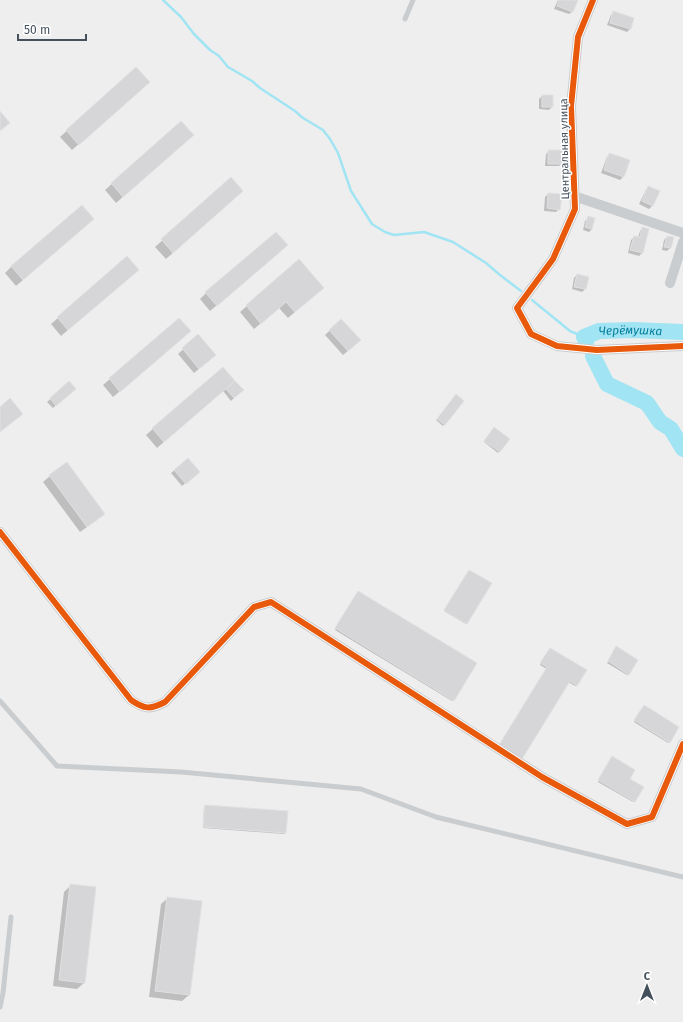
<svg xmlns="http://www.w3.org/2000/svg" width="683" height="1022" font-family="'Fira Sans',sans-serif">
  <rect width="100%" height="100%" fill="#efeeee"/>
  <path fill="#0003" d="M558 0H577L572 12 569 14 554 9Z
    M614 12 633 18 630 29 627 32 607 25 611 15Z
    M136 68 142 88 72 150 60 137Z
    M542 96 552 107 549 110 539 109V99Z
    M181 122 186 141 116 203 105 190Z
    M549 151 562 163 559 166H545L546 154Z
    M610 154 623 177 620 180 601 173 607 157Z
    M231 178 236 197 166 259 155 247Z
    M649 187 658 191 652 206 649 209 639 204 646 190Z
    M548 194 559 209 556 212 544 211 545 197Z
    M588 218 592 229 589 232 583 230 585 221Z
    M87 225 16 286 5 273 12 266Z
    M643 228 648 230 642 253 639 256 628 253 631 240 634 237 638 238 640 231Z
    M667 237 670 248 667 251 662 250 664 240Z
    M280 252 210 311 200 299 206 293Z
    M127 258 131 276 61 336 51 324Z
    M299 260 316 294 288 318 279 308 254 329 240 312Z
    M577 275 585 289 582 292 572 289 574 278Z
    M179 319 183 337 113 397 103 385Z
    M341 320 355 345 343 355 325 335Z
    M198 336 210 360 194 373 178 354Z
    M223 368 242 390 231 401 223 391 157 448 146 435Z
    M69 383 71 392 53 408 47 402Z
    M456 396 463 401 443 426 436 420Z
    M493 430 499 451 498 453 484 442Z
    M188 459 196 474 182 486 171 473Z
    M50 476 97 520 80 532 43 482Z
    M468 572 467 623 466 624 444 611Z
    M357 593 453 700 452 701 335 630Z
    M615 649 629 674 627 675 607 663Z
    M549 650 577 685 575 686 540 665Z
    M644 706 669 742 668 743 634 722Z
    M611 759 634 801 633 802 598 782Z
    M205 806 285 833 284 834 203 828 204 807Z
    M71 885 84 983 77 989 53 986 64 892Z
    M168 898 189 995 182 1001 149 997 161 904Z"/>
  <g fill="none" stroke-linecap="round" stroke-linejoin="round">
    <path stroke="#a1e4f3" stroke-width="2.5" d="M163 0 181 17 194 34 210 50 219 56 228 67 252 81 260 88 295 111 303 118 323 130 330 139 338 153 351 191 372 224 385 232 394 235 424 232 453 242 486 263 500 275 521 291
      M532 300 570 331 584 337"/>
    <g stroke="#a1e4f3" stroke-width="16">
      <path id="s1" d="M586 342 584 337 599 331 633 330 683 332"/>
      <path d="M593 356 607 384 647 403 660 422 671 429 683 449"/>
    </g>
  </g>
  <path fill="#d6d6d9" stroke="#e0e0e1" d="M559 0H578L573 12 557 6Z
    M613 11 634 18 631 29 610 23Z
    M136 67 150 82 79 145 66 130Z
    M542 95H553V107H542Z
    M0 111 10 123 0 131Z
    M181 121 194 135 123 197 111 183Z
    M548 150H564L563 164H548Z
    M609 153 630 160 624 177 604 170Z
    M231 177 243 191 173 253 161 239Z
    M648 186 660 191 653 206 642 201Z
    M548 193 562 194 560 210 547 208Z
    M82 205 94 219 23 280 11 266Z
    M588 216 595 218 592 229 585 227Z
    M642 227 649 229 643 253 630 250 634 236 640 237Z
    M276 232 288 245 217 306 205 292Z
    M667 236 674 237 671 248 664 247Z
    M127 256 139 270 68 330 57 317Z
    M299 259 324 288 295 312 286 302 261 324 246 305Z
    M577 274 589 277 586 289 574 287Z
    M179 318 191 331 120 392 109 378Z
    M341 319 361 340 348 351 329 330Z
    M198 334 216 355 199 369 182 348Z
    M223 367 235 381 164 442 152 428Z
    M69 381 76 389 56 406 50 398Z
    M235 381 244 390 234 398 226 389Z
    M456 394 464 401 445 425 437 419Z
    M10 398 23 414 0 432V407Z
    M494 427 510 439 500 452 484 441Z
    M188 458 200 472 186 484 174 470Z
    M67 462 105 514 87 527 49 475Z
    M469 570 492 583 467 624 444 610Z
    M358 591 477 663 454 701 335 628Z
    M616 646 638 660 629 675 608 661Z
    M550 648 587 670 577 686 570 681 522 759 499 745 547 667 540 663Z
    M644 705 679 727 670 743 634 720Z
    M612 756 635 770 630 779 644 787 635 802 598 780Z
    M205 805 288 811 286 833 203 827Z
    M70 884 96 887 85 983 59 980Z
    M167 897 202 901 190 995 155 991Z"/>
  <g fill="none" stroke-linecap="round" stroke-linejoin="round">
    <path stroke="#cacdcf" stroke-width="5" d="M405 19 413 0
      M0 701 57 766 181 772 361 789 436 817 683 877
      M0 1007 3 993 11 917"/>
    <path stroke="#cacdcf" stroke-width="10" d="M593 0 578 37 571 106 575 209 553 259 517 308 531 334 557 346 597 350 683 346
      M574 196 683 233
      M670 283 683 242
      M0 532 131 700C144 709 150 710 165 702L254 607 271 602 542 777 627 824 652 817 683 744"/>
    <defs>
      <path id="cycleway" d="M593 0 578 37 571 106 575 209 553 259 517 308 531 334 557 346 597 350 683 346
        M0 532 131 700C144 709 150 710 165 702L254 607 271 602 542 777 627 824 652 817 683 744"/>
    </defs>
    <use href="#cycleway" stroke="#fff" stroke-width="8"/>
    <use href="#cycleway" stroke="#e8590c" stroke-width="6"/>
  </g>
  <g text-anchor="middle" stroke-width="3" stroke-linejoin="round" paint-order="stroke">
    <g font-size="11" fill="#44515d" stroke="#fff">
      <text transform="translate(564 149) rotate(-91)" y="4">Центральная улица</text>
    </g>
    <g font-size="12" font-style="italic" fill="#037f9c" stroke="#fff">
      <text dy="4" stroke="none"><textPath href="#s1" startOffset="53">Черёмушка</textPath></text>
    </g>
  </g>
  <g transform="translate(647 986)" stroke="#ffffff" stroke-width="3" paint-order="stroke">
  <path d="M0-3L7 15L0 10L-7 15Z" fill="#44515d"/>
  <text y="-6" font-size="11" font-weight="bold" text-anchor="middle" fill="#44515d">С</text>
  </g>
  <path d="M18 34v6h68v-6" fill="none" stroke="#44515d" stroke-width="2"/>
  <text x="24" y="34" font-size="12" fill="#44515d" stroke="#ffffff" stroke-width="3" paint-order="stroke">50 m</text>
</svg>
